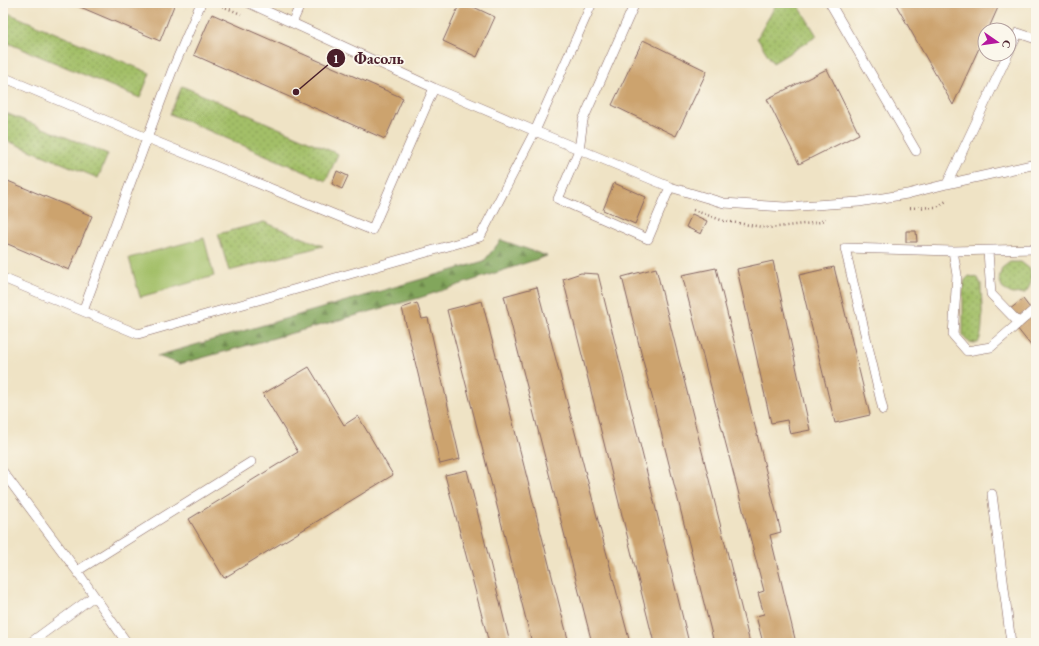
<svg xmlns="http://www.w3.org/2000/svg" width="1039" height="646" font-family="'EB Garamond',serif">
  <defs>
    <pattern id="grass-dots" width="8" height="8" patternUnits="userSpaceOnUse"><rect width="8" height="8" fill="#a3bf67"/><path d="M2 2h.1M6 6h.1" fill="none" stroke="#879b55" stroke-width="1.8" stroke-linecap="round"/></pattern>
    <pattern id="forest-firs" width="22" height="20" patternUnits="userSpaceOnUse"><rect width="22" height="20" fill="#82a65c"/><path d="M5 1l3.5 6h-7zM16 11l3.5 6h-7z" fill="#6c874c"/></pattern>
  </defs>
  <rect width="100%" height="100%" fill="#fbf7ec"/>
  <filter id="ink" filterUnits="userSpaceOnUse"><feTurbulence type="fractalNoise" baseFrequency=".025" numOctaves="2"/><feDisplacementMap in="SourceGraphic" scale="8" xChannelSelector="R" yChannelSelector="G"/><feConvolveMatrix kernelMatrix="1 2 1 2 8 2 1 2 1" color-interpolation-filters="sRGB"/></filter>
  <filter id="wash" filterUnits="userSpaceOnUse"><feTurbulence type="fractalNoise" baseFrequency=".012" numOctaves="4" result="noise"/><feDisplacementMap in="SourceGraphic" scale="16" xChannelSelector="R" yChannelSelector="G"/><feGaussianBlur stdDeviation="0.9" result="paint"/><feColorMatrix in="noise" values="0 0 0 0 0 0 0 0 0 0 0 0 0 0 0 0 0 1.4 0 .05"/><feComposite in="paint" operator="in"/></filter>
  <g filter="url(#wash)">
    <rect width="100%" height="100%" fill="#efe3c5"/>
    <path fill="url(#grass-dots)" stroke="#766f49" d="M777 3H797L817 36 773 63 757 38Z
      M3 11 150 73 140 98 3 41Z
      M182 86 338 154 326 181 170 114Z
      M3 112 108 154 98 178 3 139Z
      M264 222 323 246 229 271 218 234Z
      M1010 262H1021L1030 269C1032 279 1032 285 1025 293L1012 294 1003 289 999 279 1002 268Z
      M969 276 978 278 981 284C981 298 985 332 978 343 970 343 967 342 963 336V288L965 280Z"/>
    <path fill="url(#forest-firs)" stroke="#666244" d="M501 240 547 256 419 298 180 364 157 356 484 261Z"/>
    <path fill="#a3bf67" stroke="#766f49" d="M204 238 214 276 140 297 129 258Z"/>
    <g id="blocks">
      <path fill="#cca36e" d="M71 3H175L160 41Z
        M460 3H465L495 17 477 57 443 41Z
        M895 3H1000L988 30H985V35L953 105Z
        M212 14 403 98 385 139 194 55Z
        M643 40 707 71 676 136 612 105Z
        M827 69 859 134 799 164 767 99Z
        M337 171 348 176 342 189 332 184Z
        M3 179 92 216 69 270 3 242Z
        M614 183 646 197 635 224 603 210Z
        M692 214 707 221 701 234 686 227Z
        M906 231H916L917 242H906Z
        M773 261 810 430 790 434 787 420 771 423 737 269Z
        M834 267 870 415 835 423 799 275Z
        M656 268 750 643H714L622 277Z
        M716 268 781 532 770 535 796 643H763L756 616 764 614 758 593 764 591 682 275Z
        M581 273 598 274 689 643H654L563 279Z
        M537 287 630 643H592L504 296Z
        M1023 299 1036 316V352L1005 313Z
        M482 301 569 643H532L447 310Z
        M417 303 422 319 428 318 460 459 440 464 402 308Z
        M309 367 344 425 358 416 393 475 224 578 189 519 298 452 263 394Z
        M467 470 510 643H489L445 475Z"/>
    </g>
  </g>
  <g filter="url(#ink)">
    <use href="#blocks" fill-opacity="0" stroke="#846461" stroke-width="1"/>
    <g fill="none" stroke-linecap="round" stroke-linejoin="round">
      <defs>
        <path id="service" d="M249 3 434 88 535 131 670 187 724 203 785 207 859 202 907 194 947 184 1036 164
          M635 3 583 120 579 150 558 199 648 239 670 187
          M830 3 916 151
          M292 23 301 3
          M1009 52 1018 33 1036 39
          M3 77 147 138 372 230 434 88
          M947 184 1008 54
          M953 251 957 275 953 335 967 351 991 347 1036 308
          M988 251 991 294 1019 323
          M3 278 138 334 480 237 535 131 592 3
          M83 311 172 71 201 3
          M883 410 845 248 953 251 1036 249
          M3 472 77 571 127 643
          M992 494 1011 643
          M77 571 251 462
          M30 643 94 596"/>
      </defs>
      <use href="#service" stroke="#846461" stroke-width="10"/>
      <path stroke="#846461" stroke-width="2.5" stroke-dasharray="1 3" stroke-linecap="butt" d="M215 3 241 14
        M910 208 937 207 948 200
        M693 210 724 221 769 228 821 222 825 218"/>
      <use href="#service" stroke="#fff" stroke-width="9"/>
    </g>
  </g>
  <path fill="none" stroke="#4a1f2b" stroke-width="1.5" d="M296 92L336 58"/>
  <g fill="#4a1f2b" stroke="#fbf7ec" stroke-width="1.5">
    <circle cx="296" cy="92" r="4"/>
    <circle cx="336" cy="58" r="10"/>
  </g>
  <g font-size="12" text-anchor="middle" font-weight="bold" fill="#fff">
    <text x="336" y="63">1</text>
  </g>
  <g font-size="16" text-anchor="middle" font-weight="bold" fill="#4a1f2b" stroke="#fbf7ec" stroke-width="3.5" stroke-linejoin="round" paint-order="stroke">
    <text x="379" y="64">Фасоль</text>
  </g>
  <rect width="1039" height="646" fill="none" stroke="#fbf7ec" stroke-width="16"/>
  <g transform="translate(997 42) rotate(103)"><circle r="19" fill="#fbf7ec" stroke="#b4a19f"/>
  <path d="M0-3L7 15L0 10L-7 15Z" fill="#b5179e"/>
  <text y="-6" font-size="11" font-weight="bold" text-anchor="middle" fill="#4a1f2b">С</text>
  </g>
</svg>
